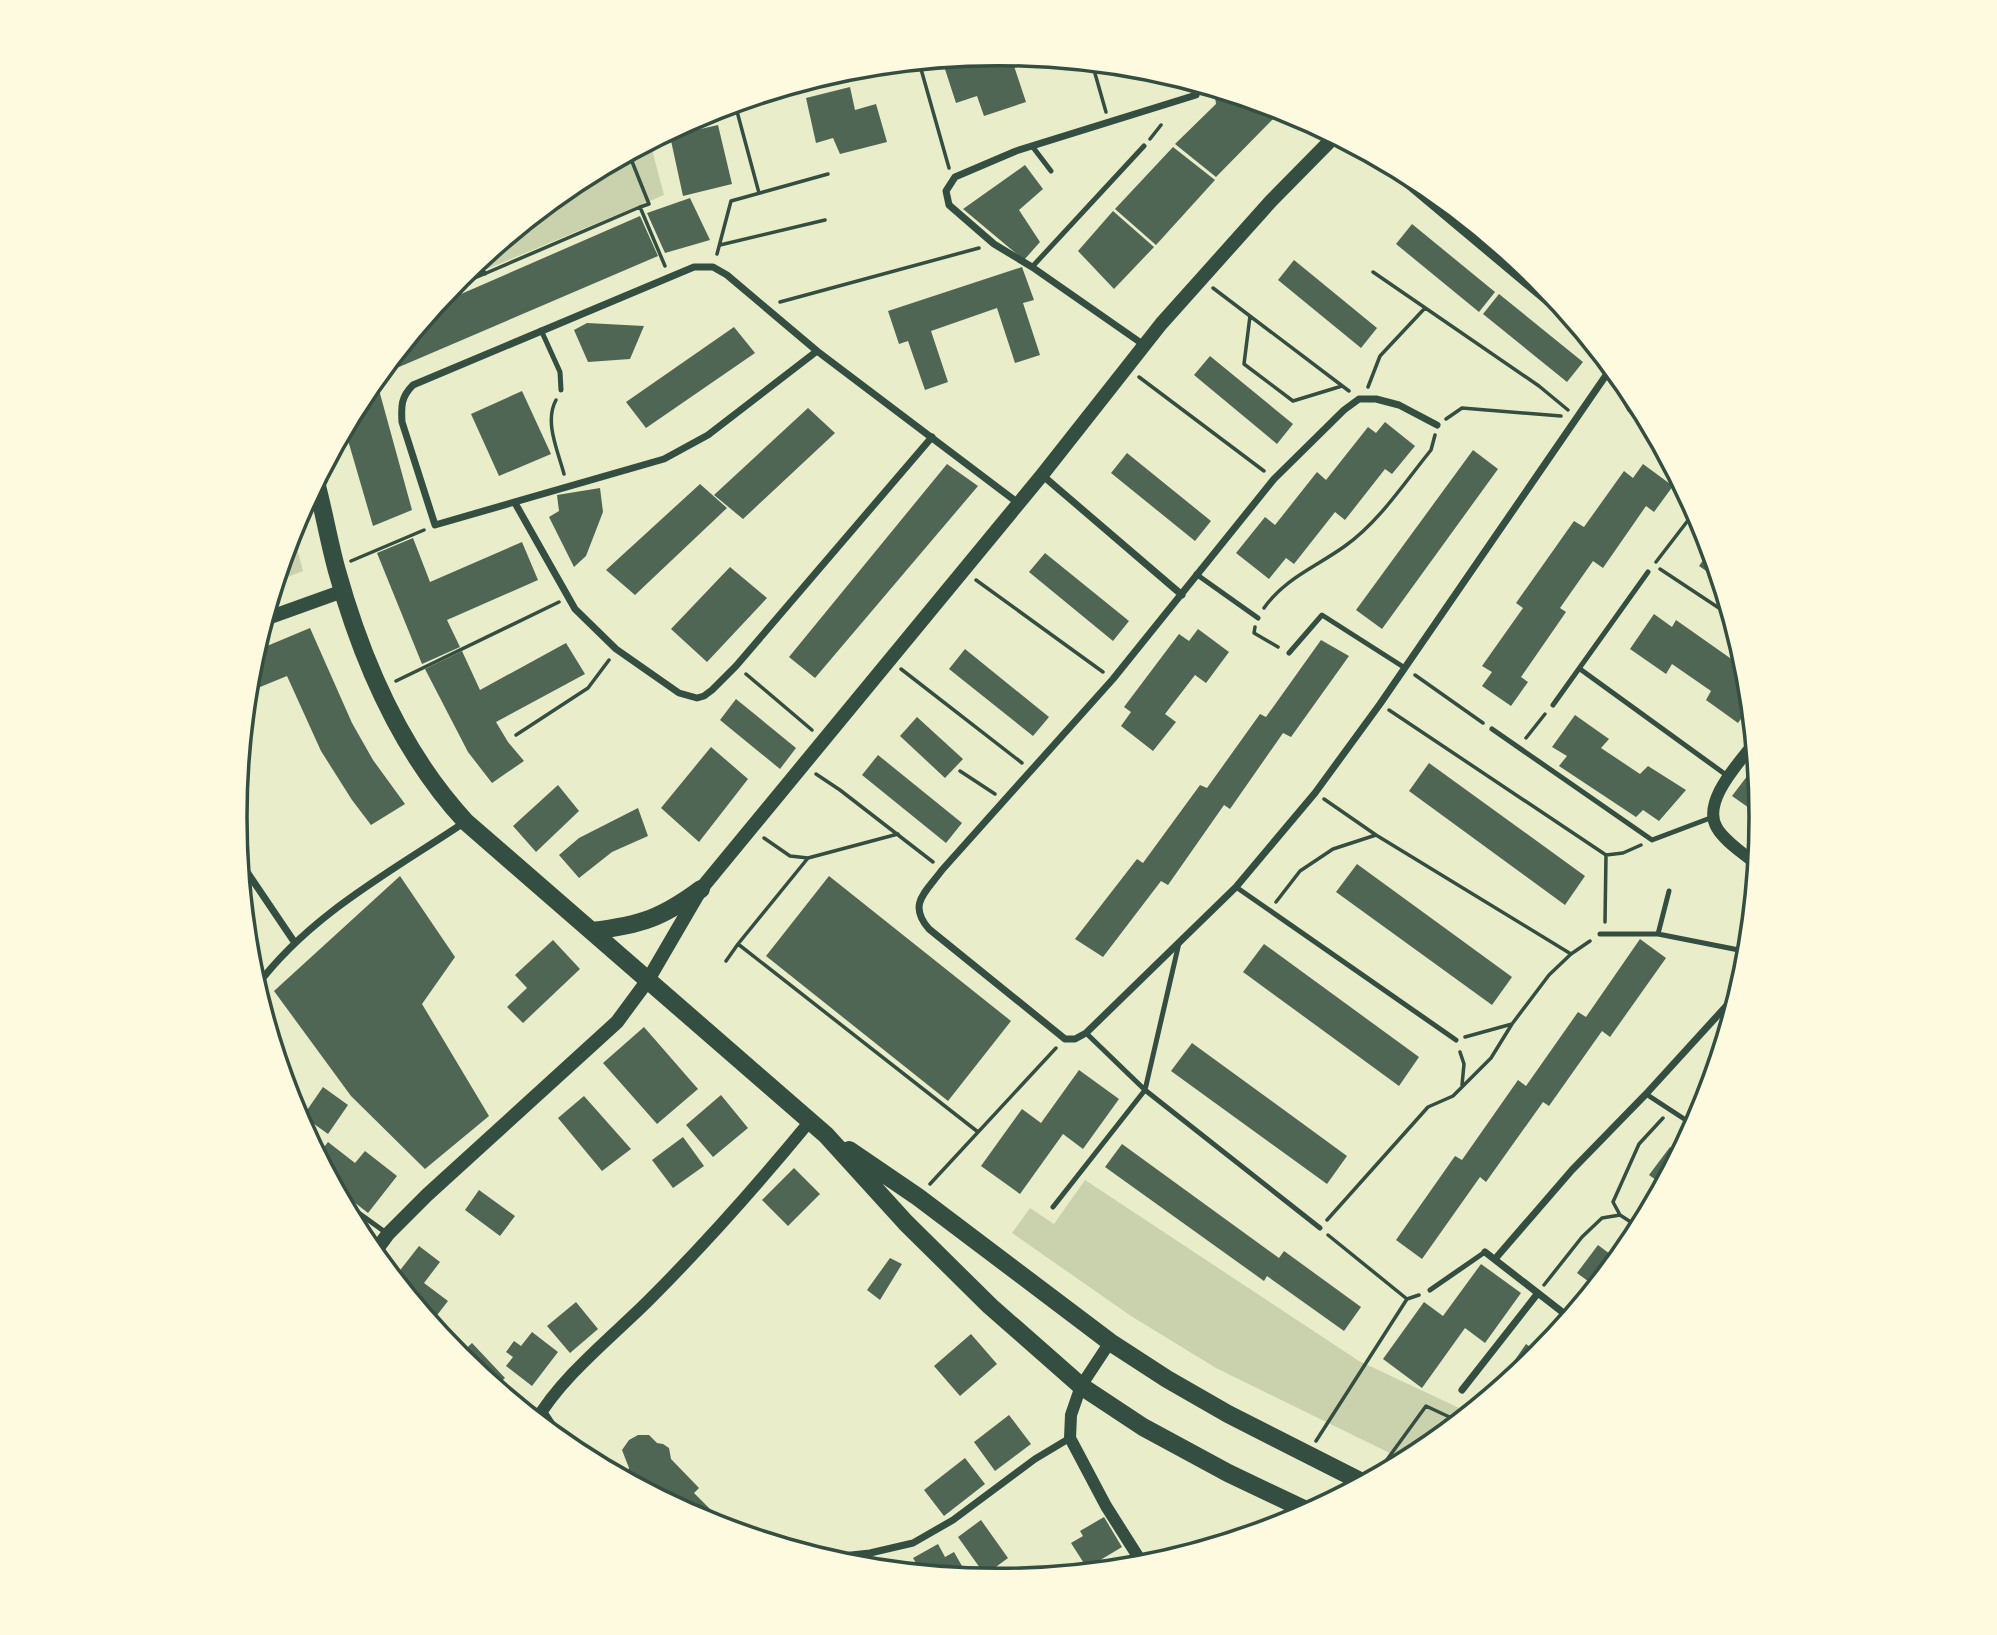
<svg xmlns="http://www.w3.org/2000/svg" width="1997" height="1635" font-family="Karla,sans-serif">
  <rect width="100%" height="100%" fill="#e9edc9"/>
  <path fill="#cad2ad" d="M650 142 664 195 456 282 575 183Z
    M292 529 303 571 277 581Z
    M1085 1180 1359 1361 1470 1413 1422 1452 1406 1461 1216 1368 1131 1316 1012 1233 1030 1208 1054 1224Z"/>
  <path fill="#4f6655" d="M988 55 993 66 1012 60 1026 102 984 116 977 96 956 103 942 60Z
    M850 87 855 110 876 104 887 142 840 154 833 138 816 143 806 98Z
    M1214 89 1268 105 1274 118 1216 177 1175 144 1216 104Z
    M718 125 732 184 683 196 670 136Z
    M1173 147 1215 180 1156 245 1115 209Z
    M1025 165 1043 189 1019 210 1040 242 1024 260 963 209Z
    M690 198 710 240 665 253 647 213Z
    M1113 211 1154 247 1114 289 1078 251Z
    M640 216 658 256 378 376 438 304Z
    M1412 224 1495 292 1479 312 1396 244Z
    M1294 260 1377 328 1361 348 1278 280Z
    M1022 267 1034 300 1023 303 1040 355 1015 363 997 308 931 331 948 382 925 390 908 341 899 344 888 311Z
    M1499 294 1583 362 1567 382 1483 314Z
    M587 323 644 326 630 359 588 362 574 330Z
    M734 327 755 353 646 428 626 402Z
    M1210 356 1293 424 1277 444 1194 375Z
    M376 379 412 510 373 526 345 430 364 393Z
    M522 391 551 454 499 476 471 414Z
    M808 408 835 433 743 519 714 495Z
    M1385 422 1415 446 1392 474 1385 469 1345 520 1335 512 1294 564 1286 558 1269 579 1236 553 1265 517 1275 525 1317 472 1326 480 1368 427 1376 433Z
    M1473 450 1498 469 1382 629 1356 610Z
    M1127 453 1211 521 1195 541 1111 473Z
    M947 464 978 486 815 678 789 657Z
    M1643 464 1673 486 1654 512 1646 506 1603 568 1593 561 1560 608 1566 612 1521 677 1528 682 1511 706 1482 686 1492 672 1482 666 1523 608 1516 603 1574 521 1584 527 1624 471 1633 478Z
    M700 484 727 508 635 595 606 570Z
    M600 488 603 512 586 556 574 567 549 517 559 511 557 495Z
    M413 538 430 582 522 542 538 580 447 620 460 647 422 664 377 553Z
    M1711 549 1721 581 1699 566Z
    M1045 553 1129 621 1113 641 1029 572Z
    M730 567 767 598 707 662 671 629Z
    M1654 614 1672 627 1676 620 1747 670 1744 678 1748 681 1751 705 1738 723 1706 700 1711 691 1672 664 1666 674 1630 649Z
    M310 628 352 723 373 760 405 804 371 825 352 800 321 751 287 676 248 692 250 668 255 651Z
    M1198 629 1229 652 1206 683 1195 675 1165 714 1176 722 1153 751 1121 726 1131 712 1124 707 1179 634 1189 641Z
    M1321 640 1349 656 1291 737 1283 733 1230 809 1224 805 1168 885 1161 881 1103 957 1075 939 1137 859 1143 863 1200 785 1207 788 1260 714 1266 717Z
    M566 643 585 674 496 722 508 742 524 761 492 783 468 752 425 669 462 651 480 690Z
    M965 649 1049 717 1033 736 949 669Z
    M736 699 796 748 780 769 720 720Z
    M1575 715 1609 739 1601 748 1640 774 1648 766 1686 790 1659 821 1643 810 1636 817 1559 766 1567 756 1552 747Z
    M917 717 963 759 945 778 900 736Z
    M711 747 748 779 699 842 661 808Z
    M878 755 962 823 946 843 862 775Z
    M1429 763 1585 876 1565 905 1409 791Z
    M1754 767 1757 769 1762 817 1732 796Z
    M558 785 579 811 536 852 513 826Z
    M638 808 648 836 612 852 579 878 559 855 579 838Z
    M1357 864 1512 977 1492 1005 1336 892Z
    M400 876 455 957 422 1004 489 1116 425 1169 351 1096 274 991Z
    M829 876 1011 1021 948 1101 766 956Z
    M1640 939 1666 958 1610 1037 1602 1031 1549 1106 1543 1102 1486 1182 1480 1177 1422 1259 1396 1240 1455 1156 1462 1160 1518 1080 1526 1086 1578 1012 1586 1017Z
    M553 940 580 969 523 1023 507 1007 527 988 515 975Z
    M1264 944 1419 1057 1399 1086 1243 972Z
    M644 1027 698 1089 657 1124 603 1063Z
    M1192 1043 1347 1156 1327 1184 1171 1071Z
    M1079 1070 1119 1099 1083 1149 1063 1134 1020 1194 981 1166 1022 1109 1041 1123Z
    M323 1087 348 1105 328 1134 303 1116Z
    M721 1095 748 1128 713 1157 686 1125Z
    M584 1096 631 1149 602 1171 558 1118Z
    M683 1137 704 1166 673 1188 652 1160Z
    M328 1142 355 1163 365 1151 397 1176 368 1213 335 1187 318 1155Z
    M1122 1144 1279 1258 1284 1251 1361 1307 1344 1331 1267 1276 1264 1281 1105 1167Z
    M1670 1147 1680 1154 1663 1185 1649 1175Z
    M794 1168 820 1194 788 1226 762 1200Z
    M479 1190 515 1216 500 1236 465 1210Z
    M1598 1245 1618 1260 1596 1287 1577 1273Z
    M419 1246 440 1262 424 1283 448 1301 431 1323 394 1278Z
    M890 1258 902 1264 880 1300 867 1290Z
    M1481 1264 1521 1293 1485 1343 1465 1328 1422 1388 1383 1359 1424 1302 1443 1316Z
    M576 1302 598 1329 570 1353 547 1326Z
    M532 1332 558 1352 532 1386 506 1366 513 1357 506 1352 514 1341 521 1346Z
    M971 1334 997 1364 960 1396 934 1366Z
    M472 1343 505 1378 495 1387 458 1356Z
    M1526 1344 1541 1354 1519 1373 1510 1367Z
    M1009 1415 1031 1444 995 1471 974 1442Z
    M638 1435H649L657 1443 663 1444 669 1448 671 1459 699 1488 694 1493 712 1511 703 1521 655 1495 645 1484 636 1485 630 1481 626 1475 629 1468 622 1450 629 1440Z
    M965 1458 985 1484 944 1516 924 1490Z
    M1104 1517 1122 1547 1087 1568 1071 1543 1083 1536 1080 1531Z
    M981 1520 1008 1558 985 1575 958 1537Z
    M938 1544 945 1557 954 1552 962 1566 953 1571 956 1577 922 1573 913 1558Z"/>
  <g fill="none" stroke-linecap="round" stroke-linejoin="round">
    <path stroke="#344e41" stroke-width="3.5" d="M919 62 949 168
      M1092 63 1106 112
      M735 104 759 193
      M1150 139 1161 125
      M629 154 649 204 640 207 665 266
      M720 245 825 220
      M717 254 731 201 828 174
      M479 261 485 274
      M1373 272 1539 386 1568 410
      M1213 288 1349 391
      M449 289 640 207
      M780 302 979 248
      M1250 316 1244 364 1293 401 1342 386
      M1139 377 1264 471
      M1368 387 1380 356 1425 308
      M556 400C544 422 558 451 564 474
      M1446 419 1462 408 1561 416
      M351 561 424 530
      M1656 562 1696 510
      M1660 569 1731 616
      M976 580 1103 672
      M1264 608C1285 578 1316 567 1345 546 1379 522 1405 482 1431 450L1435 435
      M1255 627 1254 633 1278 647
      M901 669 1022 763
      M746 674 812 730
      M1415 675 1483 723
      M396 681 559 602
      M1389 710 1606 855 1623 853 1641 845
      M516 735 588 688 609 660
      M1526 738 1545 714
      M960 771 995 794
      M816 774 840 790 933 862
      M1324 799 1376 835 1571 954
      M764 838 790 856 808 858 738 944 978 1132
      M808 858 898 834
      M1276 902 1300 871 1333 849 1376 835
      M1605 922 1606 855
      M726 961 738 944
      M1465 1037 1512 1024
      M1460 1052 1464 1064 1462 1085
      M1695 1113 1706 1102
      M930 1184 1056 1048
      M1620 1215 1613 1202 1639 1144 1663 1118
      M1327 1220 1428 1107 1453 1096 1491 1058 1512 1024 1549 975 1571 954 1590 941
      M1328 1235 1407 1299
      M1544 1285 1582 1237 1602 1218 1620 1215 1640 1228
      M1316 1441 1407 1299 1419 1295
      M1378 1472 1426 1406 1460 1422"/>
    <path stroke="#344e41" stroke-width="5" d="M1032 146 1051 171
      M1032 267 1144 146
      M541 330 560 372 561 390
      M1196 574 1258 618
      M1289 653 1322 615 1405 668
      M1580 669 1729 777
      M1553 705 1648 572
      M1492 729 1652 840 1713 817
      M1236 887 1456 1040
      M1600 934H1658L1749 952
      M1658 934 1669 891
      M1086 1033 1145 1090 1320 1228
      M1646 1094 1695 1126
      M342 1201 385 1232
      M1053 1207 1145 1090 1179 943
      M1430 1290 1485 1252"/>
    <path stroke="#344e41" stroke-width="7" d="M1144 345 1032 267 994 244 949 205 946 191 955 177 1016 151 1196 95
      M817 351 708 435 664 459 435 525 402 422C401 406 401 397 413 385L694 267H713L727 275 817 351 1018 503
      M1437 425 1399 405 1376 399H1359L1344 410 1274 479 1113 679 942 870C926 892 907 904 929 929L1065 1039H1075L1086 1033 1236 887 1315 793 1380 704 1611 368
      M1042 475 1182 595
      M515 503 575 609 616 649 679 693 697 698 704 696 712 690 736 666 932 437
      M239 860 295 943
      M256 987C309 915 392 871 465 822
      M1485 1252 1570 1318
      M1495 1259 1572 1170 1646 1094 1740 991
      M1462 1390 1538 1293
      M823 1558 870 1553 913 1543 953 1520 1035 1459 1070 1438"/>
    <path stroke="#344e41" stroke-width="12" d="M1384 162 1574 321
      M1608 363 1632 407 1653 431
      M1754 743C1739 763 1701 802 1717 828 1725 842 1745 854 1757 865
      M1110 1342 1081 1386 1071 1415 1070 1438 1106 1506 1144 1566
      M541 1412 558 1438
      M536 1421C561 1377 613 1336 649 1300 706 1243 759 1183 810 1121"/>
    <path stroke="#344e41" stroke-width="14" d="M265 619 343 591
      M374 1253 388 1234 427 1195 617 1022 648 980 701 889 1042 475 1161 324 1271 201 1335 136"/>
    <path stroke="#344e41" stroke-width="18" d="M316 482C324 512 329 542 337 571 362 661 402 753 466 822L826 1135 906 1223 990 1306 1081 1386 1143 1427 1228 1473 1310 1512
      M592 931C641 925 662 918 701 889
      M849 1150 918 1197 1110 1342 1167 1379 1228 1414 1364 1483"/>
  </g>
  <path d="M0 0H1997V1635H0ZM247 817a751 751 0 1 1 1502 0a751 751 0 1 1-1502 0Z" fill="#fefae0" fill-rule="evenodd"/>
  <path fill="none" stroke="#344e41" stroke-width="3.5" d="M247 817a751 751 0 1 1 1502 0a751 751 0 1 1-1502 0Z"/>
</svg>
